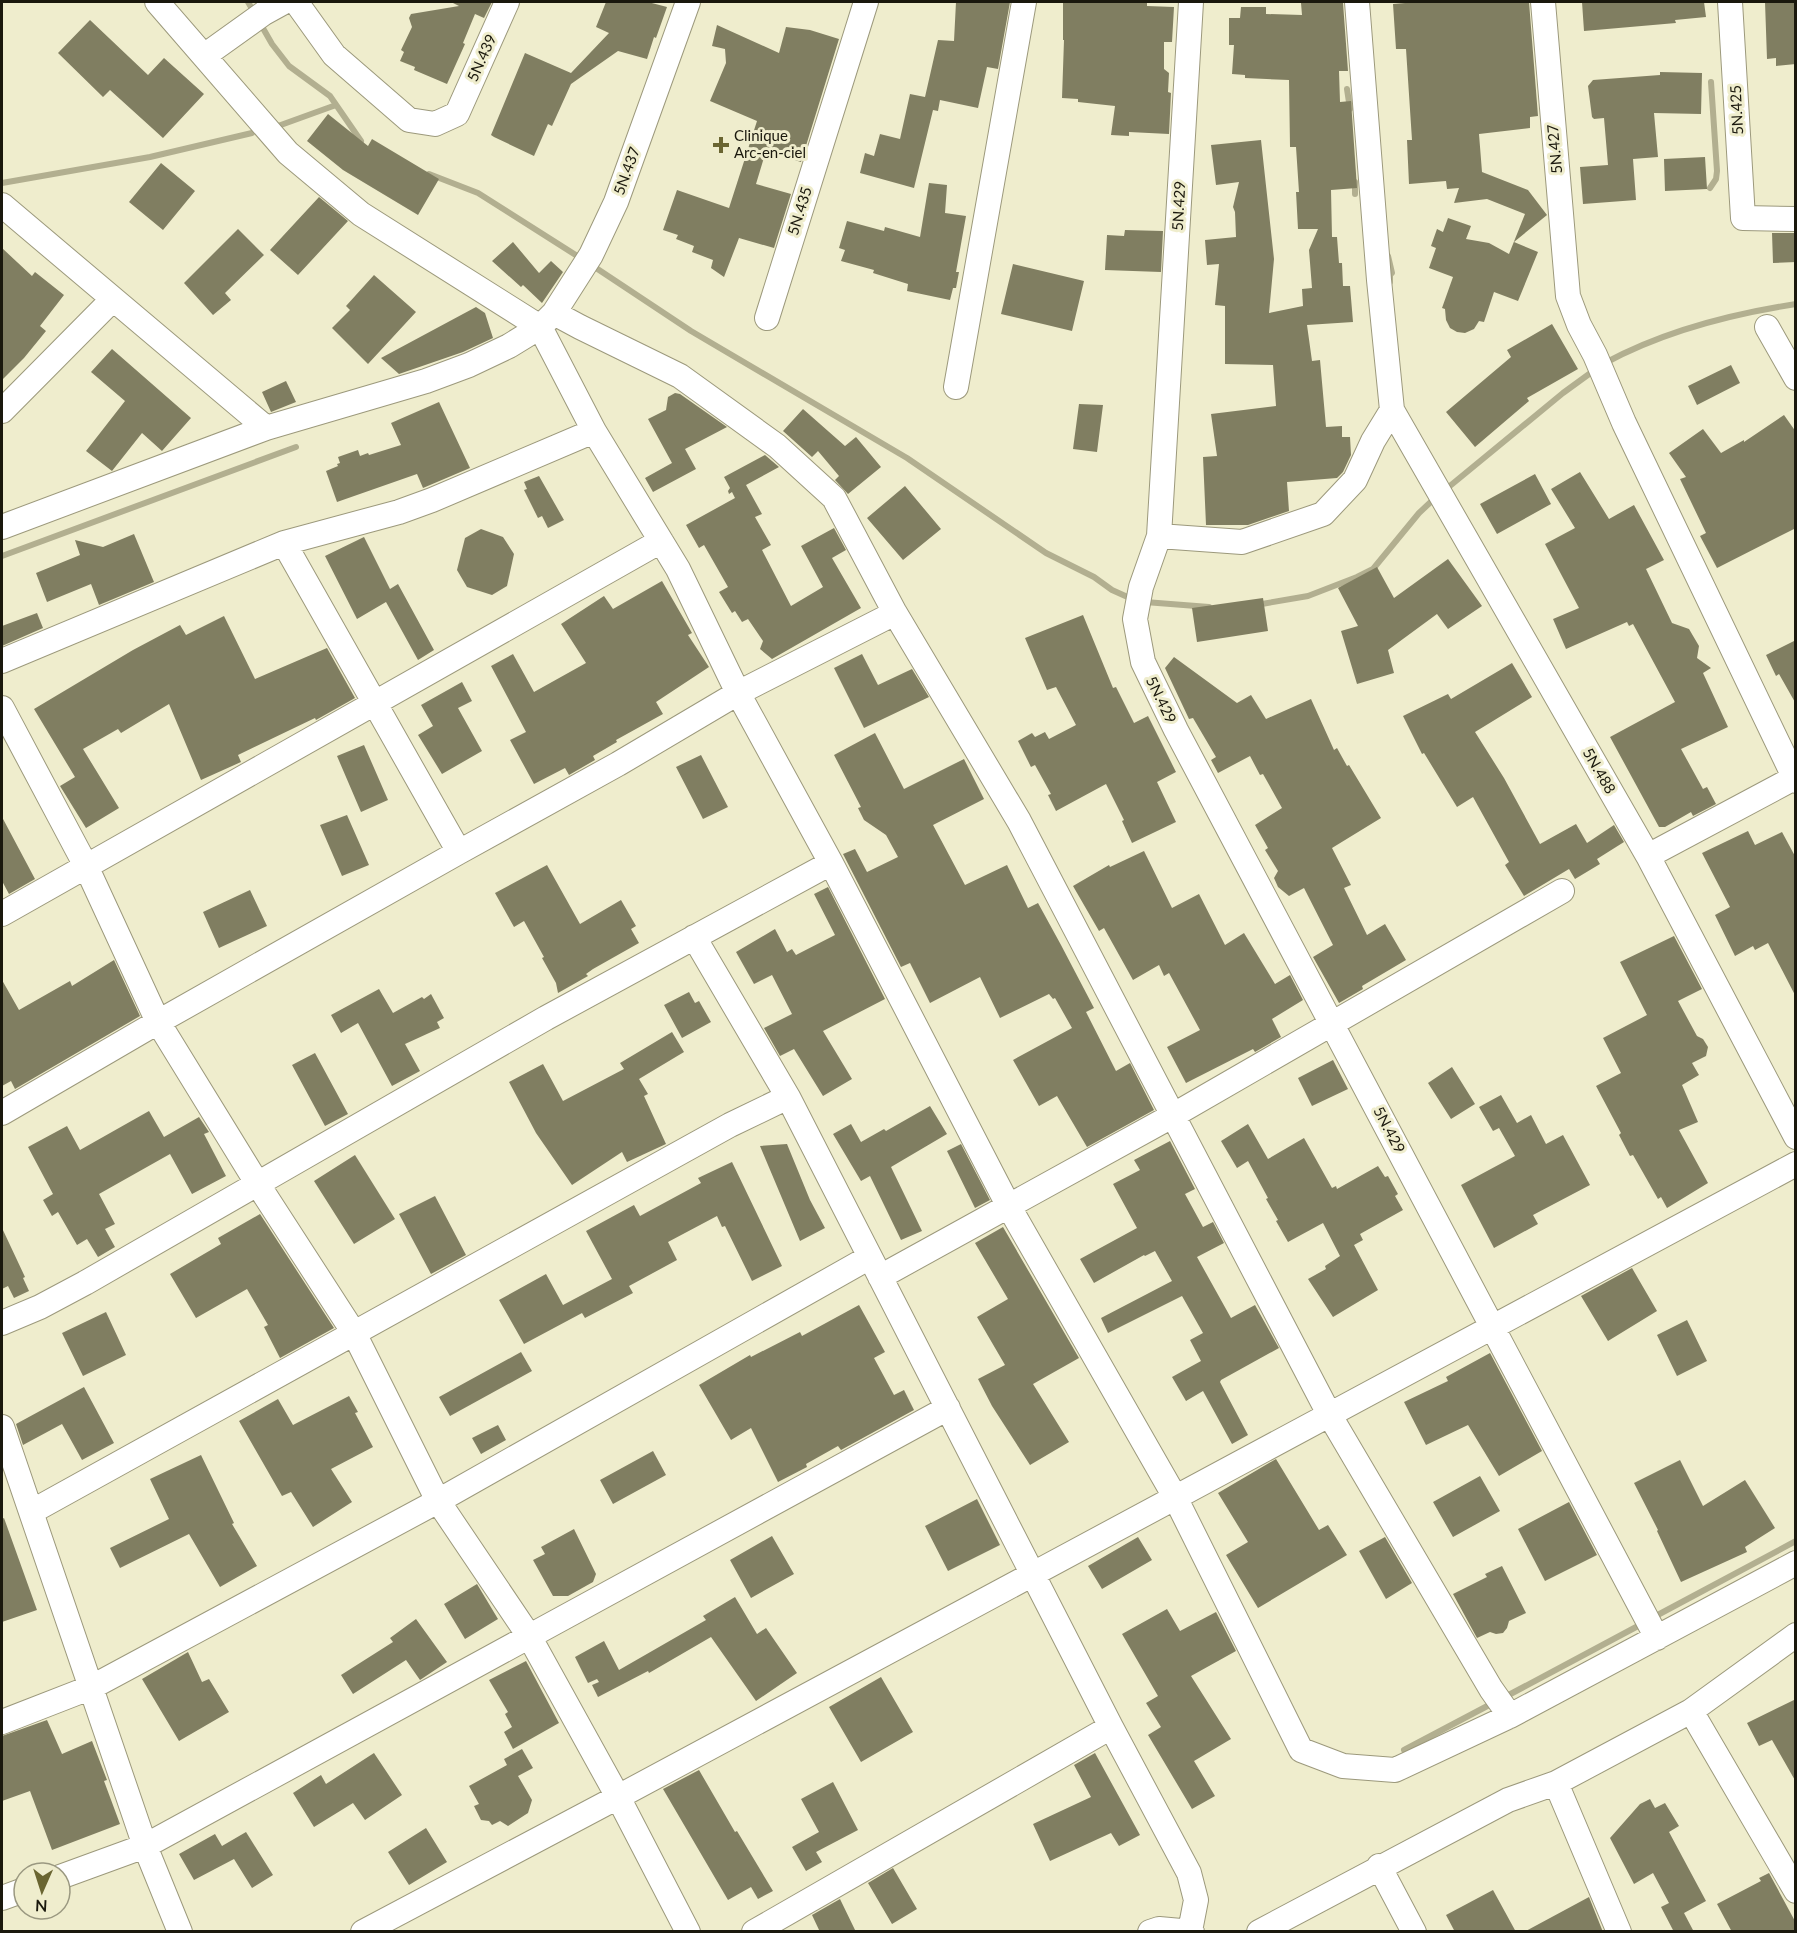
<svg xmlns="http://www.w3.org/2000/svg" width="1797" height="1933" font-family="Lato,sans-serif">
  <rect width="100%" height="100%" fill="#efedcd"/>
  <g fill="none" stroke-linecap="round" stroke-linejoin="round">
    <path stroke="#b2af90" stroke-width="6" d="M248 2 255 14
      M260 23 272 44 289 66 330 96 361 141
      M1347 89 1350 109
      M278 126 336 105
      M429 174 478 193 582 259
      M2 183 150 157 252 133
      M1710 188 1716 179 1717 171 1711 82
      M1355 194V182
      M1388 256 1392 273 1390 275V282
      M590 264 691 331 907 458 1046 553 1094 577 1112 590 1132 599
      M1605 363C1662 332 1731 314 1796 304
      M1445 490 1563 393 1596 369
      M2 556 296 447
      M1145 602 1209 607
      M1256 605 1308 596 1357 577 1373 569 1419 513 1435 498
      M1652 1618 1796 1541
      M1503 1698 1638 1626
      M1404 1750 1493 1703"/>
  </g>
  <path fill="#807e61" d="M451 2H492L484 18 475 14 463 43 465 44 447 84 414 70 415 67 400 61 404 52 401 50 412 27 409 18 411 14 459 6Z
    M606 2H648L667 7 656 38 654 37 647 59 618 51 571 84 552 126 548 124 534 156 494 137 491 135 525 53 571 73 609 33 596 27Z
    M956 2H1010L998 69 987 67 978 108 940 100 938 111 933 110 914 188 860 173 865 153 874 156 880 134 900 139 910 94 925 97 938 40 954 41Z
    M1063 2H1147V6L1174 7 1172 42H1164V69L1169 73 1168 92 1171 93 1169 134 1129 132V136L1111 135 1115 106 1078 102V99L1062 98 1064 40H1063Z
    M1405 2H1529L1538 116 1530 117V128L1479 134 1482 172 1528 190 1547 215 1514 242 1538 252 1518 301 1494 292 1484 322 1479 321 1474 329 1465 333 1457 332 1450 328 1446 320 1445 309 1442 308 1453 277 1429 268 1436 248 1431 246 1437 229 1443 232 1448 218 1471 226 1466 239 1489 243 1509 254 1525 214 1487 199 1454 203 1459 188 1447 189 1446 181 1409 184 1407 140H1412L1406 49H1396L1393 4 1405 3Z
    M1582 2H1704L1706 17 1675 20 1676 23 1584 31Z
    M1765 2H1796V64L1776 66V58L1767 59Z
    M1301 3H1343L1348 71H1339L1340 102 1351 101 1357 188 1331 190 1332 237H1337L1339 263H1342L1343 286H1350L1353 322 1307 325 1312 361 1320 360 1326 427 1342 426V437H1350L1351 455 1343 472 1337 478 1287 482 1289 511 1248 525H1206L1203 457 1217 456 1211 414 1276 406 1273 365 1225 364V306L1215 305 1219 264 1207 265 1205 240 1236 237 1235 212 1233 207 1239 182 1216 185 1211 145 1261 140 1274 259 1269 313 1303 306 1302 289 1312 288 1309 250 1318 229H1298L1296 192H1299L1296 147H1290L1289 80 1245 78V75L1232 74 1234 45H1229V18H1240L1241 7H1266V14L1302 15Z
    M90 20 148 75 164 58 204 94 163 138 110 90 103 97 58 53Z
    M717 25 779 53 786 27 810 30 839 39 801 162 766 151 756 184 791 194 774 248 739 238 724 277 711 268 713 260 692 252 694 246 676 239 678 235 663 230 677 190 729 208 757 121 710 101 726 63 725 49 712 46Z
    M1660 72 1702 73 1701 114 1654 113 1658 157 1633 159 1636 200 1583 204 1580 167 1608 165 1604 118 1594 119 1592 117 1588 86 1593 80 1660 75Z
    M328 114 368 146 372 139 439 179 418 215 343 170 307 141Z
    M1705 157 1707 189 1665 191 1664 159Z
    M161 163 195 191 163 230 129 202Z
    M929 183 947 185 945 213 966 216 956 272H959L956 288H953L950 300 907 291 908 284 873 273 874 270 841 261 845 250 839 248 847 221 884 231 885 227 920 237Z
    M319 197 348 221 298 275 270 250Z
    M238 229 264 255 225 293 231 300 213 315 184 283Z
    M1125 230 1163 231 1161 272 1105 270 1107 235 1124 236Z
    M1772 233H1796V262L1773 263Z
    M513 242 539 273 551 261 563 272 542 303 523 285 521 287 492 261Z
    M2 248 32 276 35 272 64 295 40 326 46 331 24 358 2 380Z
    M1013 264 1084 281 1072 331 1001 314Z
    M374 275 416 312 368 364 332 328 350 310 346 306Z
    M476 307 485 313 493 338 463 352 399 374 381 358Z
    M1552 324 1578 369 1527 398 1529 401 1475 447 1446 412 1511 357 1507 350Z
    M112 349 191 418 162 451 142 433 112 471 86 451 125 401 91 372Z
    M1731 365 1740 383 1697 405 1688 386Z
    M286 381 296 402 271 412 262 392Z
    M675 393 680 394 727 427 685 449 696 469 653 492 645 478 672 463 648 419 666 410 668 397Z
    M439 402 470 468 423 488 417 474 337 502 326 471 338 466 337 464 340 463 338 457 358 450 360 456 368 453 369 455 401 445 391 423Z
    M1079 404 1103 405 1097 452 1073 449Z
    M803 409 845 446 856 437 881 467 848 494 835 480 839 476 818 451 812 457 783 431Z
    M1784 415 1796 432V528L1717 568 1700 536 1706 533 1680 479 1686 477 1669 453 1703 429 1721 453 1744 440V442Z
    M765 455 779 467 746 485 762 514 755 517 771 545 762 550 791 606 823 587 801 546 834 528 846 550 832 558 861 608 772 659 760 649 763 641 748 619 742 622 735 611 732 613 719 592 728 587 704 545 699 548 686 525 735 498 732 492 729 494 728 491 730 488 724 477Z
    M1580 472 1609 519 1634 505 1664 560 1646 569 1672 623 1689 629 1699 646 1697 658 1711 668 1703 673 1728 727 1681 749 1703 789 1707 787 1716 804 1693 816 1691 812 1665 827H1659L1610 737 1675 702 1633 624 1629 626 1627 622 1566 649 1553 619 1579 608 1545 544 1575 528 1551 489Z
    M1535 474 1551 504 1497 534 1480 504Z
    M539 476 564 520 548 528 542 516 538 518 524 490 527 489 524 482Z
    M905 486 941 529 903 560 867 518Z
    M481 529 503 537 514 554 507 586 492 595 467 587 457 570 465 538Z
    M134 534 154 582 99 605 91 584 47 602 36 573 80 555 75 540 103 547Z
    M364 537 390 589 398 584 434 650 418 660 386 602 357 619 325 556Z
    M1448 559 1482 606 1448 629 1437 614 1388 650 1394 673 1357 684 1341 631 1358 626 1338 588 1377 567 1394 598Z
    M662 581 692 633 688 635 709 667 656 702 663 714 616 740 617 742 593 756 595 760 569 775 565 768 534 784 510 740 526 732 491 666 513 654 534 692 586 663 561 624 604 596 613 609Z
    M1263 598 1268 631 1197 642 1192 608Z
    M37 613 43 628 2 646V626Z
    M1083 615 1113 688 1116 687 1134 723 1148 716 1176 772 1157 782 1176 822 1132 843 1122 821 1124 820 1106 784 1056 811 1048 795 1051 794 1035 765 1031 767 1018 741 1032 733 1035 737 1045 732 1049 739 1076 725 1056 687 1047 690 1025 638Z
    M224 616 255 679 327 648 355 698 316 720 315 718 238 755 241 762 201 780 169 704 121 733 118 729 83 749 119 808 86 828 60 786 75 777 34 709 133 650 180 625 186 635Z
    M1796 640V704L1779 674 1776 676 1766 655Z
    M862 654 878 685 912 669 929 697 864 728 834 668Z
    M1174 657 1237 703 1251 695 1266 719 1311 699 1334 750 1337 748 1347 766 1349 765 1381 818 1332 848 1351 885 1344 888 1367 935 1385 924 1406 960 1362 986 1363 989 1339 1003 1313 957 1333 945 1304 888 1289 896 1278 887 1274 878 1278 871 1265 850 1268 848 1255 825 1282 808 1263 774 1260 775 1250 756 1218 773 1211 760 1216 757 1193 718 1189 719 1165 668Z
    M1512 663 1532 697 1475 732 1504 778 1540 844 1576 824 1587 843 1614 825 1624 842 1597 859 1600 864 1575 879 1569 869 1524 896 1505 865 1509 862 1473 797 1457 807 1424 753 1422 754 1403 716 1448 694 1451 699Z
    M462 682 472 701 458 708 482 751 442 774 418 735 433 726 421 705Z
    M875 733 904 789 964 759 984 799 933 825 965 885 1007 865 1028 908 1038 903 1061 945 1094 1008 1086 1012 1116 1071 1130 1063 1154 1110 1087 1147 1057 1096 1039 1106 1013 1060 1072 1028 1055 998 1053 999 1049 994 1000 1018 980 977 930 1003 910 963 901 967 843 854 855 849 867 872 898 857 886 835 864 820 858 808 861 807 834 755Z
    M364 745 388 800 361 812 337 756Z
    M701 755 728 807 703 819 676 767Z
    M347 815 369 865 342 876 320 825Z
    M2 817 35 879 9 894 2 881Z
    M1748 831 1755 845 1782 832 1796 858V997L1768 943 1755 950 1753 946 1735 956 1715 915 1730 907 1702 853Z
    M1144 851 1172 908 1199 894 1225 945 1244 933 1275 984 1290 975 1303 1000 1272 1019 1281 1037 1255 1052 1253 1049 1186 1083 1167 1047 1200 1030 1169 973 1164 976 1159 965 1133 980 1104 928 1099 931 1073 886 1109 865 1110 867Z
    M547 865 580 924 621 900 636 926 631 929 639 943 593 969 586 974 588 976 558 993 556 983 542 958 544 957 524 921 514 927 495 893Z
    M828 887 885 999 823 1031 852 1079 823 1096 794 1049 780 1056 764 1028 792 1014 772 975 754 984 736 952 775 929 787 952 792 949 796 955 835 935 814 894Z
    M250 890 267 926 219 948 203 912Z
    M1674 936 1702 989 1678 1001 1697 1036 1703 1039 1708 1047 1706 1056 1692 1063 1699 1075 1682 1085 1698 1122 1679 1130 1708 1183 1667 1208 1661 1197 1658 1199 1633 1155 1630 1156 1619 1135 1621 1133 1596 1086 1621 1073 1603 1038 1647 1015 1620 962Z
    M114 960 140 1016 15 1089 11 1081 2 1086V980L19 1010 70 981 72 986Z
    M379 989 393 1013 422 997 424 999 431 994 444 1018 437 1022 440 1028 405 1044 420 1071 392 1086 358 1023 341 1033 331 1015Z
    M689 992 695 1003 699 1001 711 1022 682 1038 664 1005Z
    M672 1032 684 1052 639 1079 648 1094 644 1096 666 1144 627 1162 622 1152 572 1185 536 1133 509 1082 543 1064 563 1101 624 1069 620 1063Z
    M315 1053 348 1114 325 1126 292 1065Z
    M1333 1060 1348 1089 1312 1106 1298 1078Z
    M1452 1067 1475 1104 1451 1119 1428 1083Z
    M1501 1095 1517 1123 1531 1115 1546 1144 1563 1135 1590 1185 1533 1215 1538 1224 1494 1248 1461 1185 1515 1156 1499 1128 1493 1131 1479 1107Z
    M930 1106 947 1134 891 1167 922 1231 901 1240 870 1176 861 1181 833 1134 851 1124 861 1142 884 1129 886 1131Z
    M149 1111 164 1137 199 1117 209 1132 204 1134 226 1176 192 1194 170 1154 99 1194 115 1224 105 1229 115 1247 98 1257 87 1239 77 1245 58 1212 52 1216 43 1200 53 1194 28 1147 67 1126 80 1150Z
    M1248 1124 1268 1159 1304 1138 1332 1188 1336 1186 1337 1189 1378 1166 1385 1177 1388 1176 1398 1194 1395 1196 1403 1210 1360 1234 1363 1240 1354 1245 1378 1290 1333 1317 1308 1279 1326 1269 1325 1266 1340 1256 1323 1223 1288 1242 1276 1221 1278 1220 1266 1199 1268 1198 1248 1161 1237 1168 1221 1141Z
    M1170 1141 1195 1189 1185 1194 1203 1227 1213 1222 1224 1243 1197 1257 1231 1318 1255 1305 1279 1348 1221 1380 1220 1382 1248 1435 1232 1444 1203 1391 1186 1401 1172 1377 1201 1361 1190 1340 1203 1333 1182 1296 1108 1333 1101 1318 1172 1281 1155 1251 1145 1256 1144 1255 1094 1283 1080 1259 1137 1228 1113 1184 1140 1170 1134 1160Z
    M787 1144 810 1200 825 1228 800 1241 760 1146Z
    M961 1144 990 1200 975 1208 947 1151Z
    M355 1155 395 1219 354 1244 314 1181Z
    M732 1162 782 1266 752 1281 725 1226 722 1227 717 1216 668 1242 677 1260 629 1286 633 1293 585 1318 582 1313 524 1344 499 1300 546 1274 563 1305 612 1279 586 1231 634 1205 640 1216 701 1183 698 1178Z
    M435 1196 466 1255 431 1274 399 1214Z
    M260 1214 334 1328 280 1358 264 1327 268 1325 247 1289 196 1318 170 1274 221 1244 218 1238Z
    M1003 1227 1079 1358 1033 1384 1069 1442 1030 1465 992 1406 978 1379 1005 1365 977 1317 1008 1299 975 1243Z
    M2 1228 25 1277 23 1278 29 1291 14 1298 8 1286 2 1289Z
    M1632 1268 1657 1311 1608 1341 1581 1296Z
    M859 1305 885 1352 874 1358 894 1395 904 1390 914 1410 841 1450 838 1446 806 1464 807 1467 778 1482 751 1428 731 1440 699 1385 750 1355 751 1357 800 1332 802 1336Z
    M106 1312 126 1355 83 1376 62 1333Z
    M1687 1320 1707 1361 1677 1376 1657 1335Z
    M521 1352 532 1371 450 1416 439 1397Z
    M1490 1353 1542 1451 1499 1476 1468 1425 1426 1445 1404 1402 1448 1381 1446 1377Z
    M84 1387 114 1443 82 1460 62 1424 23 1445 16 1424Z
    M349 1396 358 1412 355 1413 373 1447 331 1469 352 1502 313 1527 291 1492 282 1496 239 1421 278 1399 293 1425Z
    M498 1425 506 1440 481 1454 472 1438Z
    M653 1451 666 1475 613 1504 600 1480Z
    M201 1455 234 1523 232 1524 257 1566 220 1587 189 1534 120 1568 110 1548 169 1519 150 1479Z
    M1276 1459 1319 1530 1328 1525 1347 1555 1258 1608 1226 1555 1248 1542 1218 1493Z
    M1680 1460 1703 1506 1745 1480 1775 1528 1745 1547 1747 1552 1681 1582 1657 1531 1658 1530 1634 1483Z
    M1480 1476 1500 1511 1453 1537 1433 1502Z
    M977 1499 1000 1545 948 1571 925 1526Z
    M1569 1502 1597 1555 1545 1581 1518 1529Z
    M4 1518 37 1610 2 1622V1519Z
    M574 1529 596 1574 593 1582 568 1596H553L533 1560 545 1554 541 1547Z
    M772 1536 794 1574 751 1598 730 1560Z
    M1138 1537 1152 1560 1102 1589 1088 1566Z
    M1385 1537 1412 1583 1386 1599 1359 1551Z
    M1502 1566 1526 1613 1509 1621 1507 1628 1503 1633 1496 1634 1490 1632 1477 1638 1453 1594 1487 1577 1485 1574Z
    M477 1584 498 1619 465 1639 444 1604Z
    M735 1597 757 1634 766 1628 797 1673 756 1701 711 1637 649 1673 648 1671 598 1697 592 1685 599 1682 597 1679 588 1683 575 1657 604 1641 619 1670 706 1620 703 1616Z
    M1167 1609 1180 1631 1216 1612 1236 1651 1191 1676 1231 1739 1194 1761 1215 1796 1192 1809 1148 1735 1161 1727 1146 1703 1158 1696 1122 1634Z
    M416 1619 447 1662 420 1680 406 1660 353 1694 341 1675 393 1642 390 1638Z
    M188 1652 202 1682 209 1679 229 1712 179 1741 142 1679Z
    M526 1661 559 1723 513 1749 504 1732 512 1727 505 1714 508 1712 489 1680Z
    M881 1677 913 1732 861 1762 829 1707Z
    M1796 1699V1782L1772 1740 1759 1746 1747 1723Z
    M47 1720 62 1754 92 1741 107 1780 104 1781 120 1824 52 1850 30 1791 2 1801V1736Z
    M522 1749 533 1768 518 1776 532 1800 528 1813 508 1826 500 1821 492 1825 489 1821 481 1820 474 1806 479 1804 469 1786 507 1765 504 1759Z
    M374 1753 402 1795 365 1820 353 1803 314 1827 293 1793 321 1775 326 1784Z
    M1095 1753 1140 1835 1119 1846 1111 1833 1050 1861 1033 1824 1091 1797 1074 1765Z
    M699 1770 735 1832 737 1831 773 1891 758 1899 751 1887 728 1900 663 1789Z
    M833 1782 858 1830 816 1852 822 1862 806 1871 792 1847 819 1832 801 1799Z
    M1650 1799 1655 1808 1665 1803 1679 1826 1669 1832 1706 1901 1684 1913 1694 1932H1674L1661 1907 1669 1903 1653 1873 1634 1884 1610 1838 1640 1804Z
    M426 1828 447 1862 409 1885 388 1852Z
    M246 1832 273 1875 252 1888 234 1859 194 1880 179 1854 215 1834 222 1846Z
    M893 1868 917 1909 892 1924 868 1883Z
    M1769 1873 1796 1923V1932H1732L1717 1904 1761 1881 1759 1878Z
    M1493 1890 1516 1932H1455L1446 1915Z
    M1589 1897 1603 1932H1524Z
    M840 1899 856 1932H820L812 1915Z"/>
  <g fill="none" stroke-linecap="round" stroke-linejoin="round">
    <defs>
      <path id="minor" d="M157 2 288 153 361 214 540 327 594 431 678 569 738 693 831 863 1008 1205 1175 1497 1301 1750 1343 1766 1395 1770 1510 1716 1796 1563
        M296 2 334 55 409 120 435 124 457 114 507 2
        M1191 2 1159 536 1141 587 1135 619 1143 662 1176 730 1657 1638
        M1543 2 1568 296 1579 325 1595 355 1624 423 1796 781
        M1730 2 1743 218 1796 219
        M204 56 264 13 284 2
        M2 205 266 428
        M554 313 580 327 680 376 777 446 834 498 895 613 1019 821 1329 1414 1491 1689 1510 1716
        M767 318 866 2
        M1767 327 1796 378
        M956 387 1024 2
        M1392 410 1648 856 1796 1137
        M2 411 113 299
        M2 527 266 428 426 381 469 365 509 346 540 327 554 313 591 255 616 202 688 2
        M1159 536 1242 542 1323 514 1355 480 1373 441 1392 410 1379 280 1357 2
        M284 543 459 852
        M2 661 284 543 399 512 432 500 594 431
        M2 708 86 866 158 1022 257 1183 354 1333 438 1501 529 1636 618 1797 688 1932
        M1648 856 1796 777
        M2 914 661 541
        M694 937 788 1097 1111 1727 1189 1873 1196 1900 1190 1931
        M2 1113 158 1022 459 852 618 764 738 693 895 613
        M880 1277 1172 1116 1562 891
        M2 1323 40 1307 85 1283 546 1018 831 863
        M2 1427 145 1846 180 1932
        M31 1512 730 1125 788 1097
        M1691 1711 1796 1891
        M2 1722 92 1687 438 1501 870 1257
        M1556 1783 1619 1932
        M1379 1866 1414 1932
        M60 1877 145 1846 948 1408
        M2 1898 24 1890
        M363 1932 618 1797 1796 1164
        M754 1932 1111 1727
        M1150 1932 1159 1929 1192 1932
        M1259 1932 1508 1800 1556 1783 1691 1711 1796 1635"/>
    </defs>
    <use href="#minor" stroke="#9c997c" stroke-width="26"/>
    <use href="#minor" stroke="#fff" stroke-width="24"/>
  </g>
  <path fill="#6a6531" stroke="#efedcd" stroke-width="2" d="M718 136h6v6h6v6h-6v6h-6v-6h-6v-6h6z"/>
  <g text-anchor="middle" stroke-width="6" stroke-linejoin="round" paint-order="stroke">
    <g font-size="15" fill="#1a180d" stroke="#efedcd">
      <text transform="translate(482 58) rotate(-66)" y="5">5N.439</text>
      <text transform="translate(1737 110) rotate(-93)" y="5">5N.425</text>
      <text transform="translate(1555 149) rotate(-95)" y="5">5N.427</text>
      <text transform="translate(627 171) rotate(-70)" y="5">5N.437</text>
      <text transform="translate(1179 206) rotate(-87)" y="5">5N.429</text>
      <text transform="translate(800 211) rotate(-73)" y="5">5N.435</text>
      <text transform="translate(1161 700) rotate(64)" y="5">5N.429</text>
      <text transform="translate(1599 771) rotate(60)" y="5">5N.488</text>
      <text transform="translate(1389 1130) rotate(62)" y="5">5N.429</text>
    </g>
    <g font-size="15" fill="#1a180d" stroke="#efedcd" text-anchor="start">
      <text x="734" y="141">Clinique<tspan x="734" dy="17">Arc-en-ciel</tspan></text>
    </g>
  </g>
  <rect width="1797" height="1933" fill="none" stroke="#1a180d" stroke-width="6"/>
  <g transform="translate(42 1891) rotate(183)"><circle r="28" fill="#efedcd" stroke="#9a9880" stroke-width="1.5"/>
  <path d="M0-4.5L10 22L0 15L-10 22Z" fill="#6a6531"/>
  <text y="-9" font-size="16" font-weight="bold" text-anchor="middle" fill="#1a180d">N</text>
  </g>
</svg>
